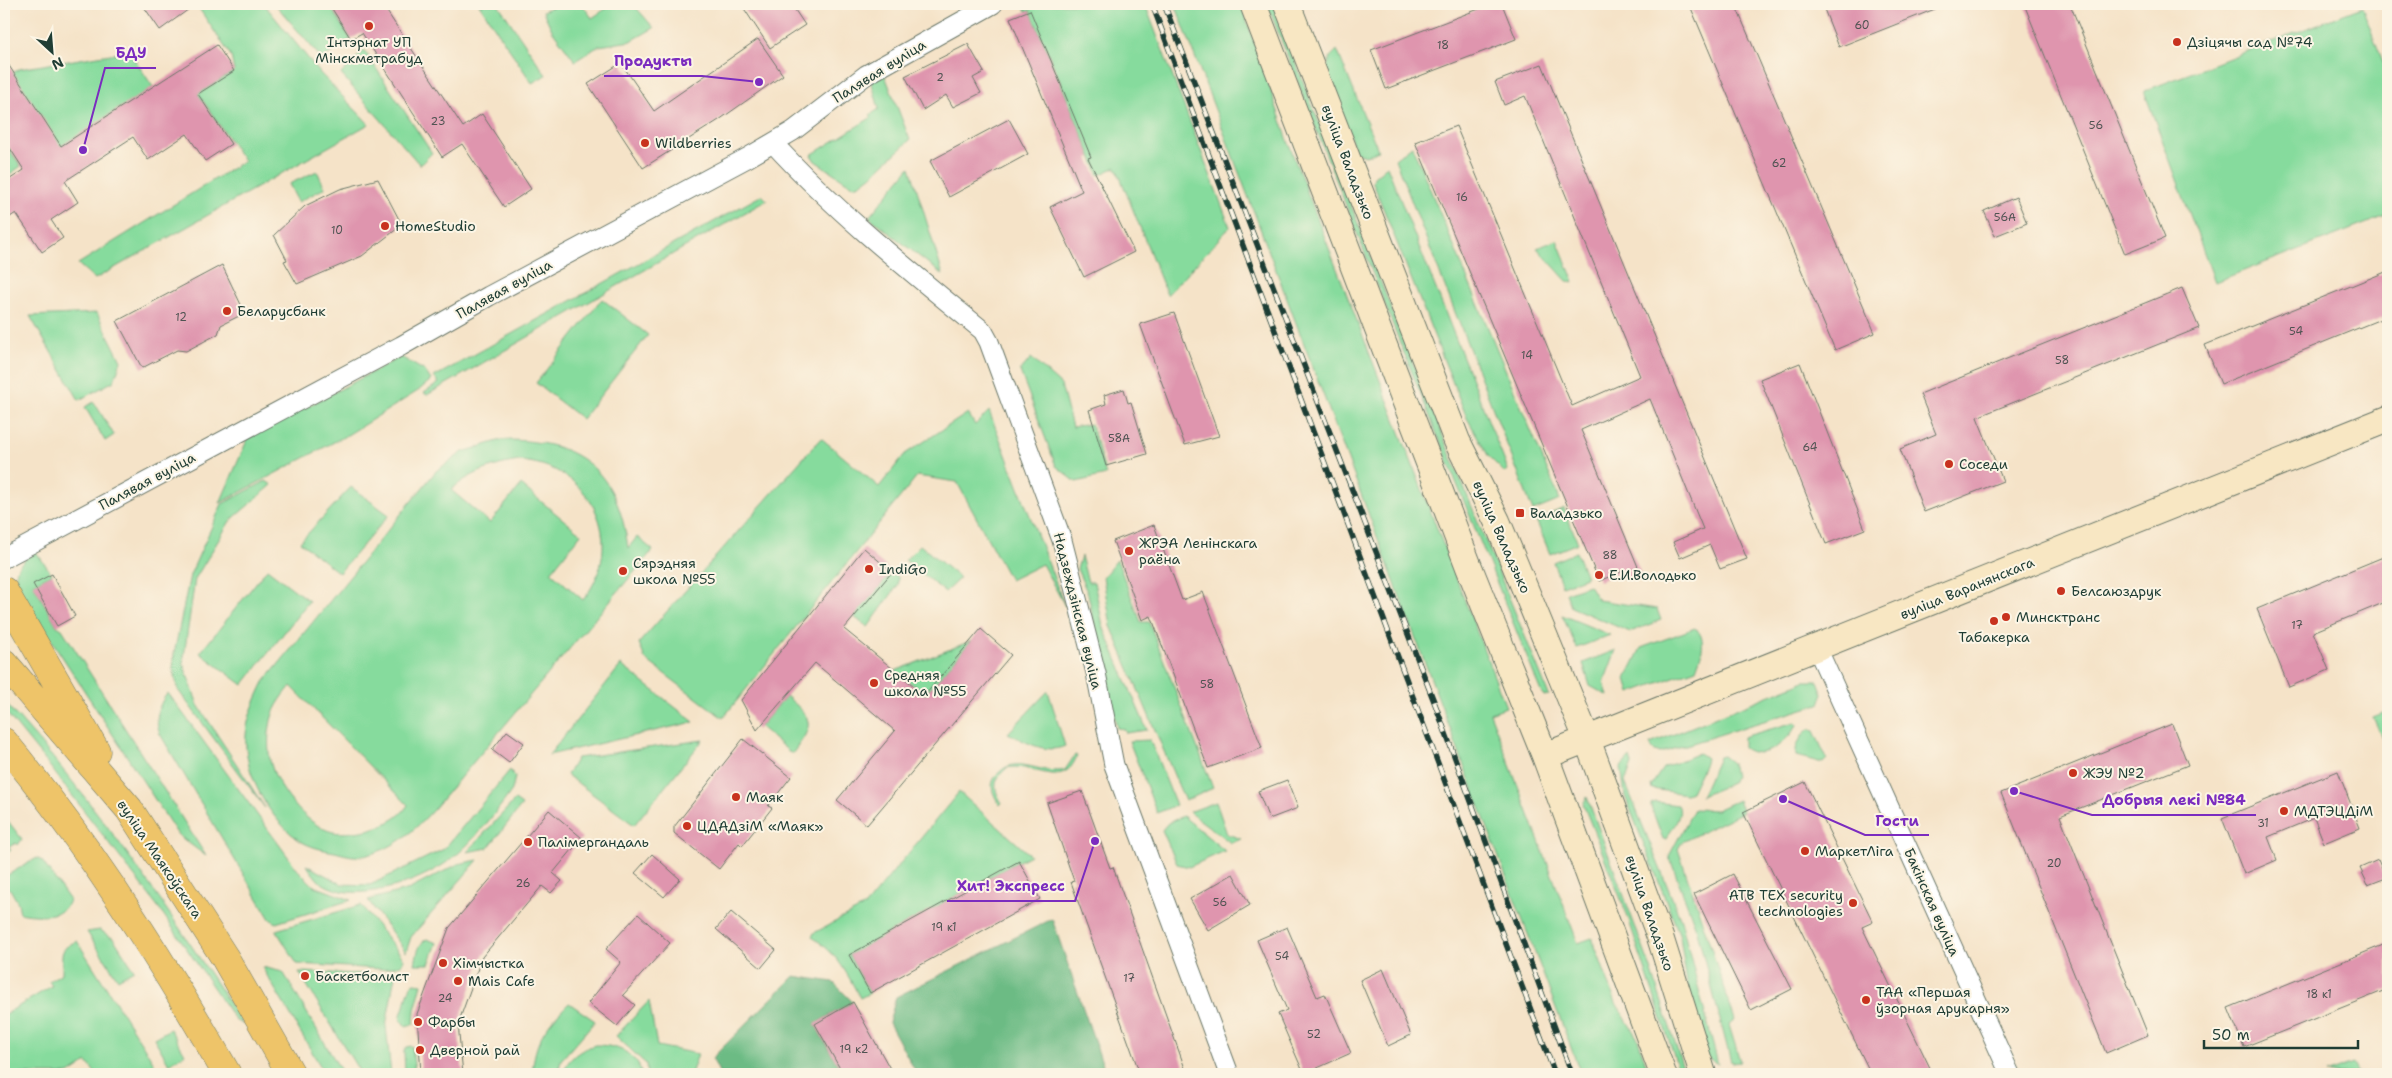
<svg xmlns="http://www.w3.org/2000/svg" width="2392" height="1078" font-family="'Shantell Sans',sans-serif">
  <rect width="100%" height="100%" fill="#fcf5e5"/>
  <filter id="ink" filterUnits="userSpaceOnUse"><feTurbulence type="fractalNoise" baseFrequency=".02" numOctaves="2"/><feDisplacementMap in="SourceGraphic" scale="10" xChannelSelector="R" yChannelSelector="G"/><feConvolveMatrix kernelMatrix="1 2 1 2 8 2 1 2 1" color-interpolation-filters="sRGB"/></filter>
  <filter id="wash" filterUnits="userSpaceOnUse"><feTurbulence type="fractalNoise" baseFrequency=".0096" numOctaves="4" result="noise"/><feDisplacementMap in="SourceGraphic" scale="20" xChannelSelector="R" yChannelSelector="G"/><feGaussianBlur stdDeviation="1.12" result="paint"/><feColorMatrix in="noise" values="0 0 0 0 0 0 0 0 0 0 0 0 0 0 0 0 0 1.4 0 .05"/><feComposite in="paint" operator="in"/></filter>
  <g filter="url(#wash)">
    <rect width="100%" height="100%" fill="#f5e3c8"/>
    <path fill="#86db9d" stroke="#528c68" fill-rule="evenodd" d="M196 4H264L320 73 369 124 95 279 78 264 244 161 198 94 234 71 231 56Z
      M275 4H329L351 39 322 59Z
      M479 4H498L546 75 532 83Z
      M559 4H582L592 18 613 4H633L654 28 631 41 599 46 575 61 552 30 543 11Z
      M1022 4H1145L1230 227 1167 295 1116 167 1099 175 1030 10 1026 11Z
      M1175 4H1241L1293 155 1506 707 1490 713 1578 943 1592 938 1616 1003 1638 1039 1649 1074H1581Z
      M1267 4H1273L1399 329 1549 695 1544 696 1541 692 1400 343Z
      M2362 7 2388 75V215L2215 282 2144 91Z
      M364 50 432 153 420 165 341 74Z
      M1337 50 1378 150 1366 156 1356 153 1326 71 1330 57Z
      M129 51 153 87 51 153 13 73 19 69Z
      M884 73 910 140 872 175 860 184 853 186 815 161 811 155 872 117 870 115 879 109 871 80Z
      M4 142 21 166 4 179Z
      M1412 146 1560 500 1533 511 1395 159Z
      M1387 166 1508 470 1505 473 1489 457 1467 418 1373 183 1374 177Z
      M910 167 943 275 869 217Z
      M317 171 325 188 298 202 289 184Z
      M762 195 767 200 427 395 424 393 439 383 434 377Z
      M1557 240 1574 282 1567 281 1537 248Z
      M602 299 648 335 582 419 536 383Z
      M97 313 121 361 114 381 79 400 30 316Z
      M401 357 425 371 431 380 418 391 349 434 220 503 248 438Z
      M1031 358 1061 385 1072 427 1091 424 1106 475 1076 482 1056 466 1020 371Z
      M94 402 114 435 105 441 85 407Z
      M989 411 1065 606 1042 564 1010 580 957 482 917 476 723 718 645 659 639 643 821 438 879 487 905 454 968 413 975 425Z
      M501 440C578 439 618 470 628 548L637 537 653 550 433 810C413 832 392 851 361 856 352 857 343 854 335 852 323 850 309 847 299 840 269 819 243 773 246 735 247 717 256 699 264 682L436 471 463 452ZM519 461C591 465 629 542 583 600L551 572 581 534 521 485 490 523 451 490C470 473 493 465 519 461ZM291 686 408 805C399 819 383 826 367 830 356 832 343 834 333 832 306 826 275 786 270 760 268 750 268 736 270 726 272 710 281 698 291 686Z
      M266 481 272 485 230 521 195 579 183 663 198 705 265 808 178 690 173 669 174 654 190 575 222 504Z
      M351 487 389 515 339 573 300 542Z
      M1564 508 1578 543 1550 554 1536 520Z
      M920 545 960 578 945 592 905 560Z
      M36 552 52 574 33 584 57 626 62 629 206 856 178 835 17 587C12 569 21 561 36 552Z
      M1576 552 1586 577 1562 586 1553 562Z
      M1081 556 1088 582H1094L1103 626 1147 730 1126 733 1124 729 1117 728 1088 594 1077 569Z
      M1117 560 1141 622H1149L1213 788 1185 801 1111 626 1103 577Z
      M267 569 309 601 243 685 200 653Z
      M892 572 898 577V585L868 627 854 617Z
      M1589 585 1598 600 1657 609 1661 620 1630 632 1571 607 1566 593Z
      M1562 615 1610 635 1577 648Z
      M1695 628C1708 639 1701 655 1696 669L1630 693 1626 678 1641 648Z
      M971 641 925 695 895 671Z
      M1616 650 1604 682 1608 696 1590 686 1583 663Z
      M621 665 694 722 549 755Z
      M1805 681H1818L1823 694 1819 704 1660 753 1653 750 1650 744Z
      M1048 691 1065 746C1046 755 1024 741 1008 733Z
      M168 693 297 869 314 886 351 900 276 923 270 919 160 734C154 720 158 704 168 693Z
      M786 696C815 720 814 725 792 754L760 727Z
      M4 702C95 800 170 912 243 1024L236 1021 159 908 48 764 4 710Z
      M2388 711V751L2373 717Z
      M1795 722 1797 725C1786 743 1764 762 1743 748V737Z
      M1809 729 1814 731 1827 759 1823 763 1796 756C1794 747 1802 734 1809 729Z
      M703 740 634 825 567 775 577 758Z
      M1150 740 1176 805 1157 813 1129 741Z
      M1699 753 1706 758 1705 763 1691 792 1686 794 1652 789 1651 786 1663 768Z
      M1075 755 1077 756C1063 792 1033 762 1007 768 993 779 993 789 1002 803L1000 805C994 796 988 786 996 776 1015 751 1039 776 1065 770Z
      M1723 756 1732 763 1735 776 1732 783 1701 796 1719 757Z
      M1630 757 1632 764 1625 782 1681 920 1718 1064 1706 1057 1687 983 1680 936 1625 796 1621 767Z
      M510 770 515 777 512 790C500 808 471 844 454 857 424 881 352 909 318 880 314 875 310 870 306 865L342 884 370 885 444 849Z
      M959 792 1030 855 849 955 870 993 860 998C847 973 837 953 812 937L814 933 865 906Z
      M1587 797 1650 966 1685 1074H1680L1626 912 1583 804Z
      M515 800 522 805 488 848 467 852Z
      M1738 800 1743 812 1682 842 1678 849 1735 1020 1729 1025 1740 1061 1731 1062 1697 931 1669 856 1694 809 1716 810Z
      M1216 802 1227 834 1242 839 1231 843 1189 812Z
      M1655 802 1678 805C1684 815 1671 830 1666 839H1663L1651 807V804Z
      M4 816 22 839 18 845 16 843 9 847 11 850 4 854Z
      M1183 816 1225 851 1189 867 1177 864 1162 830 1168 823Z
      M37 858 42 861 69 899C66 919 34 916 20 913L18 903 10 889 4 887V877Z
      M478 860 411 937 406 952 368 900 410 889 458 864Z
      M361 905 404 959 401 965 382 969 297 964 276 930Z
      M100 930 114 939 134 970 118 979 87 932Z
      M427 939 437 943 429 964H415C417 955 418 943 427 939Z
      M77 941 152 1060 160 1074H96L87 1062 69 1074H4V1015L52 986 49 981 62 973C63 954 57 950 77 941Z
      M262 967 283 972 343 1074H325Z
      M299 972 395 975 386 1026 391 1074H361Z
      M415 983 422 984 415 1010 414 1024 405 1026 400 1018 411 985Z
      M649 1001 657 1046 698 1054 691 1074H647L646 1064 616 1036Z
      M569 1003 595 1021 561 1060 558 1074H532C535 1039 545 1027 569 1003Z
      M170 1029 185 1054 169 1064 154 1038Z
      M595 1045C616 1045 636 1052 642 1074H563C567 1058 580 1050 595 1045Z
      M412 1046 415 1074H405L404 1051 406 1047Z
      M2353 1064 2358 1074H2325Z"/>
    <path fill="#6cbb84" stroke="#467c5c" d="M1052 919 1106 1074H917L889 1023 896 997Z
      M794 976 833 982 853 1002 815 1024 843 1074H720L712 1058Z"/>
    <g id="blocks">
      <path fill="#df95ae" d="M142 4H196L160 30Z
        M329 4H382L463 127 482 114 531 189 504 207 462 144 442 157 362 33 351 39Z
        M741 4H791L805 25 770 48Z
        M1492 4H1502L1516 39 1386 89 1371 50Z
        M1700 4H1735L1875 333 1835 350 1691 8Z
        M1836 4H1944L1945 5 1839 47 1824 9Z
        M2024 4H2070L2165 238 2125 254Z
        M1030 10 1091 157 1088 158 1134 252 1084 277 1050 207 1082 191 1010 18Z
        M758 39 783 75 719 120 643 168 588 84 621 63 654 111Z
        M968 44 984 72 973 78 981 93 953 107 946 95 923 110 905 76Z
        M217 45 234 71 198 94 231 144 205 161 187 134 148 160 133 137 65 181 78 202 51 220 63 238 42 252 16 213 4 221V183L24 170 4 139V58L61 146Z
        M1542 64 1747 559 1720 569 1710 545 1680 558 1673 542 1703 529 1650 399 1581 430 1641 574 1627 579 1623 571 1599 581 1415 142 1456 126 1572 406 1640 376 1525 96 1504 105 1495 82Z
        M1009 119 1028 154 949 197 930 161Z
        M378 179 402 225 362 256 297 284 284 261 287 260 274 235 305 206 340 189Z
        M2016 197 2027 223 1995 236 1984 211Z
        M222 265 245 313 221 325 218 334 186 351 177 350 142 368 117 321Z
        M2388 271V316L2221 384 2205 345Z
        M2182 288 2199 328 1977 417 2003 481 1924 512 1900 449 1936 434 1920 394Z
        M1174 313 1219 436 1185 445 1140 324Z
        M1800 363 1865 529 1826 544 1760 379Z
        M1124 389 1128 403 1131 402 1147 454 1106 466 1089 410 1106 404 1104 395Z
        M1154 525 1182 600 1203 592 1262 748 1208 768 1151 616 1142 620 1113 541Z
        M864 548 892 572 844 629 925 695 981 629 1011 655 867 825 837 800 895 731 815 663 757 730 741 700Z
        M2388 555V601L2313 632 2329 670 2289 687 2257 609Z
        M52 574 75 616 57 626 33 584Z
        M2172 724 2188 765 2060 816 2148 1035 2106 1053 2001 793Z
        M507 731 524 743 509 763 492 750Z
        M743 739 791 777 768 806 772 808 742 846 739 843 719 869 674 833V827Z
        M2338 771 2360 828 2324 843 2314 818 2268 837 2277 860 2244 874 2222 818Z
        M1287 780 1298 808 1269 819 1258 791Z
        M1805 782 1873 922 1862 927 1933 1074H1871L1743 812Z
        M1082 791 1110 868 1113 867 1187 1074H1140L1071 882 1074 881 1047 803Z
        M549 810 582 838 553 873 562 881 551 893 542 886 482 957 458 1024 463 1074H421L417 1014 449 928Z
        M652 854 680 879 664 897 635 873Z
        M2378 860 2386 878 2368 885 2360 868Z
        M1019 861 1040 899 870 993 849 955Z
        M1233 874 1250 905 1208 930 1190 899Z
        M1733 874 1792 989 1751 1010 1694 894Z
        M731 912 776 950 761 968 716 929Z
        M638 914 670 943 623 995 635 1005 617 1026 588 1003 621 962 606 949Z
        M1287 927 1317 997 1325 994 1351 1053 1304 1074 1278 1014 1287 1010 1257 940Z
        M2388 943V989L2244 1047 2228 1008Z
        M1383 969 1411 1035 1388 1046 1360 980Z
        M853 1002 893 1074H843L815 1024Z"/>
    </g>
  </g>
  <g filter="url(#ink)">
    <use href="#blocks" fill-opacity="0" stroke="#6a7768" stroke-width="1"/>
    <g fill="none" stroke-linecap="round" stroke-linejoin="round">
      <defs>
        <path id="street" d="M773 143C837 213 910 271 983 331L989 342 1062 540 1096 673 1114 765 1229 1074
          M4 558 401 346 489 296 747 158 793 131 866 75 993 4
          M1817 648 2010 1074"/>
        <path id="secondary" d="M1253 4 1469 567 1545 756 1663 1074
          M1287 4 1457 441 1497 521 1587 739 1660 937 1703 1074
          M1545 756 2388 419"/>
        <path id="primary" d="M4 591 96 751
          M4 663 129 809 225 958 291 1074
          M4 742C89 845 161 958 227 1074"/>
      </defs>
      <use href="#street" stroke="#6a7768" stroke-width="21"/>
      <use href="#secondary" stroke="#6a7768" stroke-width="28"/>
      <use href="#primary" stroke="#6a7768" stroke-width="29"/>
      <use href="#street" stroke="#fff" stroke-width="19"/>
      <use href="#secondary" stroke="#f8e7c3" stroke-width="26"/>
      <use href="#primary" stroke="#eec469" stroke-width="28"/>
      <defs>
        <path id="rail" d="M1152 4 1555 1074
          M1164 4 1435 704 1572 1074"/>
      </defs>
      <use href="#rail" stroke="#1f3d34" stroke-width="5.5"/>
      <use href="#rail" stroke="#fcf5e5" stroke-width="4" stroke-dasharray="11" stroke-linecap="butt"/>
    </g>
  </g>
  <g fill="#c8321e" stroke="#fcf5e5" stroke-width="2">
    <circle cx="369" cy="26" r="5"/>
    <circle cx="2177" cy="42" r="5"/>
    <circle cx="645" cy="143" r="5"/>
    <circle cx="385" cy="226" r="5"/>
    <circle cx="227" cy="311" r="5"/>
    <circle cx="1949" cy="464" r="5"/>
    <rect x="1515" y="508" width="10" height="10" rx="2.5"/>
    <circle cx="1129" cy="551" r="5"/>
    <circle cx="869" cy="569" r="5"/>
    <circle cx="623" cy="571" r="5"/>
    <circle cx="1599" cy="575" r="5"/>
    <circle cx="2061" cy="591" r="5"/>
    <circle cx="2006" cy="617" r="5"/>
    <circle cx="1994" cy="621" r="5"/>
    <circle cx="874" cy="683" r="5"/>
    <circle cx="2073" cy="773" r="5"/>
    <circle cx="736" cy="797" r="5"/>
    <circle cx="2284" cy="811" r="5"/>
    <circle cx="687" cy="826" r="5"/>
    <circle cx="528" cy="842" r="5"/>
    <circle cx="1805" cy="851" r="5"/>
    <circle cx="1853" cy="903" r="5"/>
    <circle cx="443" cy="963" r="5"/>
    <circle cx="305" cy="976" r="5"/>
    <circle cx="458" cy="981" r="5"/>
    <circle cx="1866" cy="1000" r="5"/>
    <circle cx="418" cy="1022" r="5"/>
    <circle cx="420" cy="1050" r="5"/>
  </g>
  <g text-anchor="middle" stroke-width="4" stroke-linejoin="round" paint-order="stroke">
    <g font-size="11" fill="#4f5352">
      <text x="1862" y="29">60</text>
      <text x="1443" y="49">18</text>
      <text x="940" y="81">2</text>
      <text x="438" y="125">23</text>
      <text x="2096" y="129">56</text>
      <text x="1779" y="167">62</text>
      <text x="1462" y="201">16</text>
      <text x="2005" y="221">56А</text>
      <text x="337" y="234">10</text>
      <text x="181" y="321">12</text>
      <text x="2296" y="335">54</text>
      <text x="1527" y="359">14</text>
      <text x="2062" y="364">58</text>
      <text x="1119" y="442">58А</text>
      <text x="1810" y="451">64</text>
      <text x="1610" y="559">88</text>
      <text x="2297" y="629">17</text>
      <text x="1207" y="688">58</text>
      <text x="2263" y="827">31</text>
      <text x="2054" y="867">20</text>
      <text x="523" y="887">26</text>
      <text x="1220" y="906">56</text>
      <text x="944" y="931">19 к1</text>
      <text x="1282" y="960">54</text>
      <text x="1129" y="982">17</text>
      <text x="2319" y="998">18 к1</text>
      <text x="445" y="1002">24</text>
      <text x="1314" y="1038">52</text>
      <text x="854" y="1053">19 к2</text>
    </g>
    <g font-size="14" fill="#1f3d34" stroke="#fcf5e5" text-anchor="start">
      <text x="369" y="47" text-anchor="middle">Інтэрнат УП<tspan x="369" dy="16">Мінскметрабуд</tspan></text>
      <text x="2187" y="47">Дзіцячы сад №74</text>
      <text x="655" y="148">Wildberries</text>
      <text x="395" y="231">HomeStudio</text>
      <text x="237" y="316">Беларусбанк</text>
      <text x="1959" y="469">Соседи</text>
      <text x="1530" y="518">Валадзько</text>
      <text x="1139" y="548">ЖРЭА Ленінскага<tspan x="1139" dy="16">раёна</tspan></text>
      <text x="633" y="568">Сярэдняя<tspan x="633" dy="16">школа №55</tspan></text>
      <text x="879" y="574">IndiGo</text>
      <text x="1609" y="580">Е.И.Володько</text>
      <text x="2071" y="596">Белсаюздрук</text>
      <text x="2016" y="622">Минсктранс</text>
      <text x="1994" y="642" text-anchor="middle">Табакерка</text>
      <text x="884" y="680">Средняя<tspan x="884" dy="16">школа №55</tspan></text>
      <text x="2083" y="778">ЖЭУ №2</text>
      <text x="746" y="802">Маяк</text>
      <text x="2294" y="816">МДТЭЦДіМ</text>
      <text x="697" y="831">ЦДАДзіМ «Маяк»</text>
      <text x="538" y="847">Палімергандаль</text>
      <text x="1815" y="856">МаркетЛіга</text>
      <text x="1843" y="900" text-anchor="end">ATB TEX security<tspan x="1843" dy="16">technologies</tspan></text>
      <text x="453" y="968">Хімчыстка</text>
      <text x="315" y="981">Баскетболист</text>
      <text x="468" y="986">Mais Cafe</text>
      <text x="1876" y="997">ТАА «Першая<tspan x="1876" dy="16">ўзорная друкарня»</tspan></text>
      <text x="428" y="1027">Фарбы</text>
      <text x="430" y="1055">Дверной рай</text>
    </g>
    <g font-size="14" fill="#1f3d34" stroke="#fcf5e5">
      <text transform="translate(879 71) rotate(-32)" y="5">Палявая вуліца</text>
      <text transform="translate(1348 162) rotate(69)" y="5">вуліца Валадзько</text>
      <text transform="translate(504 289) rotate(-29)" y="5">Палявая вуліца</text>
      <text transform="translate(147 481) rotate(-28)" y="5">Палявая вуліца</text>
      <text transform="translate(1502 537) rotate(66)" y="5">вуліца Валадзько</text>
      <text transform="translate(1967 588) rotate(-22)" y="5">вуліца Варанянскага</text>
      <text transform="translate(1078 611) rotate(76)" y="5">Надзеждзінская вуліца</text>
      <text transform="translate(160 859) rotate(56)" y="5">вуліца Маякоўскага</text>
      <text transform="translate(1932 902) rotate(66)" y="5">Бакінская вуліца</text>
      <text transform="translate(1650 913) rotate(71)" y="5">вуліца Валадзько</text>
    </g>
  </g>
  <path fill="none" stroke="#7b2cbf" stroke-width="2" d="M83 150L105 68H156M759 82L702 76H604M2014 791L2092 815H2256M1783 799L1865 835H1929M1095 841L1075 901H947"/>
  <g fill="#7b2cbf" stroke="#fcf5e5" stroke-width="2">
    <circle cx="83" cy="150" r="5"/>
    <circle cx="759" cy="82" r="5"/>
    <circle cx="2014" cy="791" r="5"/>
    <circle cx="1783" cy="799" r="5"/>
    <circle cx="1095" cy="841" r="5"/>
  </g>
  <g font-size="15" text-anchor="middle" font-weight="bold" fill="#7b2cbf" stroke="#fcf5e5" stroke-width="4" stroke-linejoin="round" paint-order="stroke">
    <text x="131" y="58">БДУ</text>
    <text x="653" y="66">Продукты</text>
    <text x="2174" y="805">Добрыя лекі №84</text>
    <text x="1897" y="826">Гости</text>
    <text x="1011" y="891">Хит! Экспресс</text>
  </g>
  <rect width="2392" height="1078" fill="none" stroke="#fcf5e5" stroke-width="20"/>
  <g transform="translate(52 52) rotate(154)" stroke="#fcf5e5" stroke-width="4" paint-order="stroke">
  <path d="M0-4L9 19L0 12L-9 19Z" fill="#1f3d34"/>
  <text y="-8" font-size="14" font-weight="bold" text-anchor="middle" fill="#1f3d34">N</text>
  </g>
  <path d="M2204 1040v8h154v-8" fill="none" stroke="#1f3d34" stroke-width="2.5"/>
  <text x="2212" y="1040" font-size="15" fill="#1f3d34" stroke="#fcf5e5" stroke-width="4" paint-order="stroke">50 m</text>
</svg>
